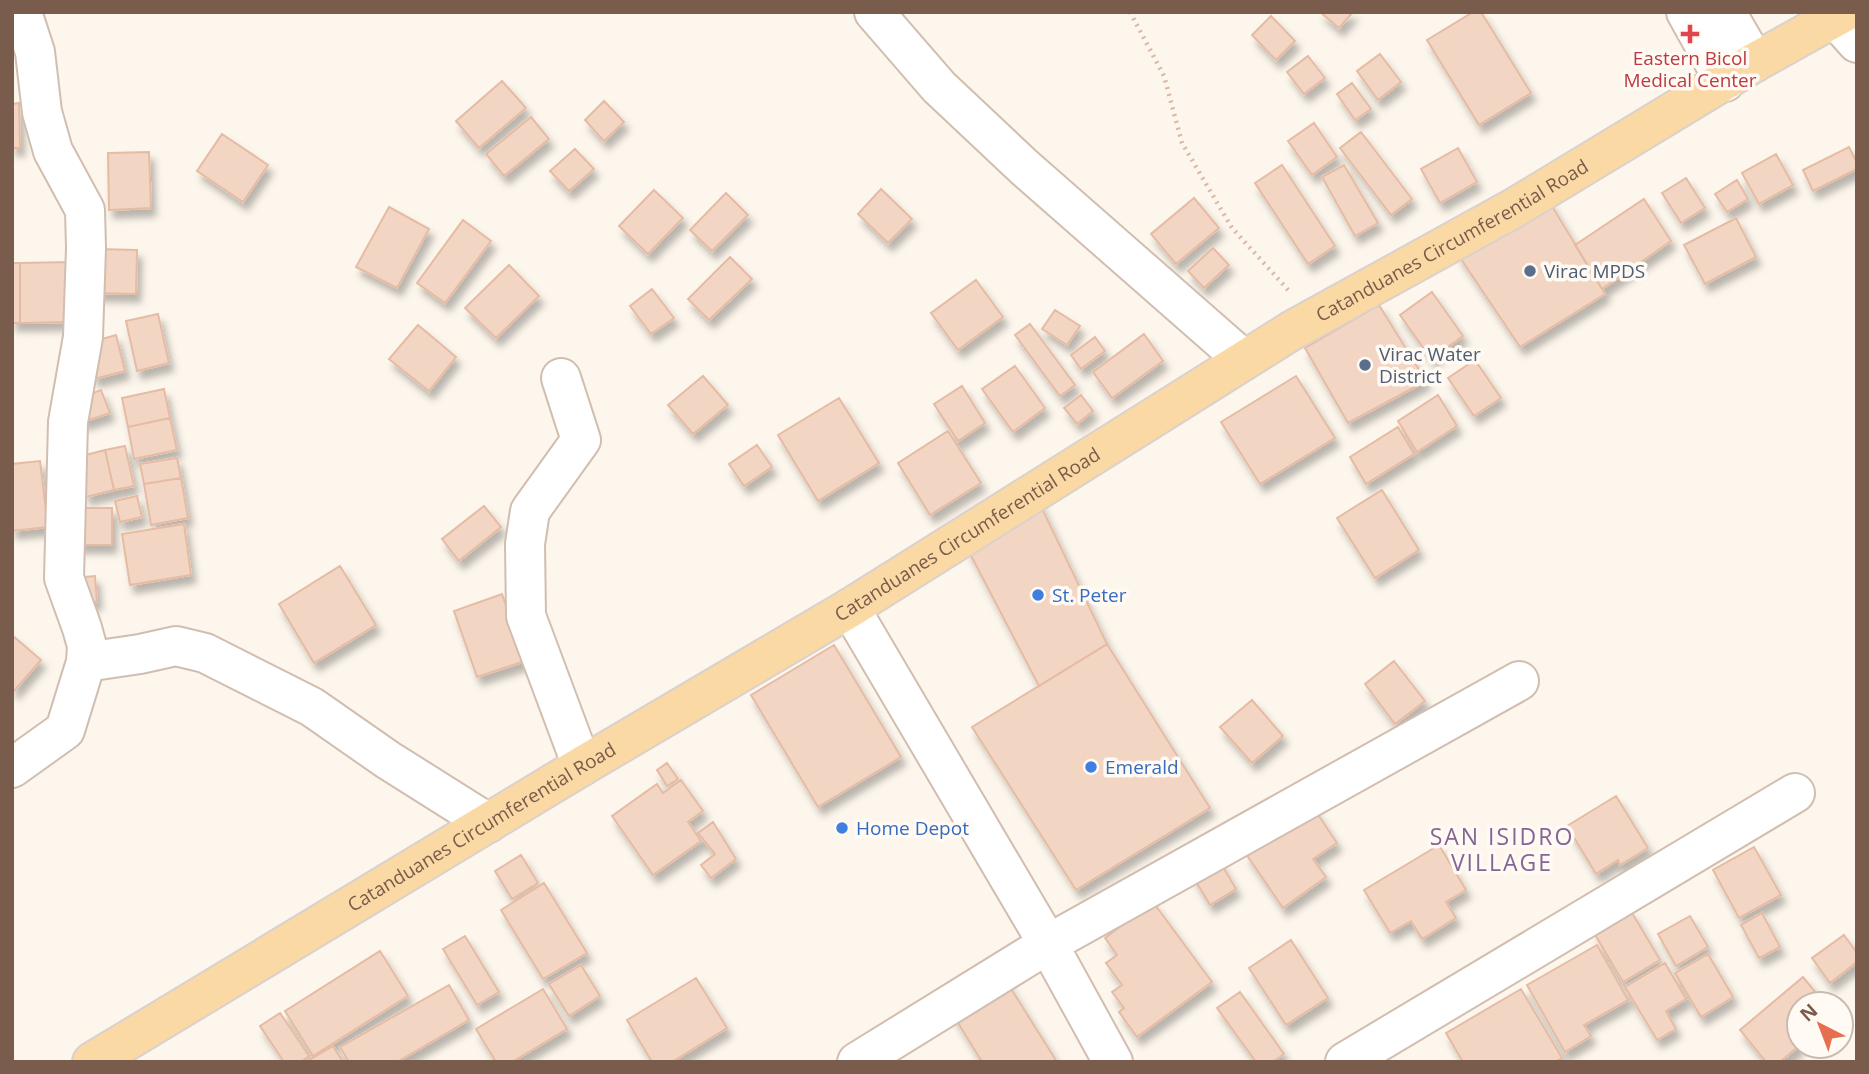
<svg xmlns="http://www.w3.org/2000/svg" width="1869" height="1074" font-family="'Open Sans',sans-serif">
  <defs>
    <filter id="shadow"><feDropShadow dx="4.5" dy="8" stdDeviation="3.5" flood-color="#0004"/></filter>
  </defs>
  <rect width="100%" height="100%" fill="#fdf6ec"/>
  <path fill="#f3d5c3" stroke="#e6bba3" stroke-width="2" filter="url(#shadow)" d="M1320 12H1353L1339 28Z
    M1473 12H1481L1531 93 1479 125 1427 40Z
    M1271 16 1295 41 1276 60 1252 35Z
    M1380 54 1401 82 1378 100 1357 71Z
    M1308 56 1325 78 1304 94 1287 72Z
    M502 81 526 108 479 148 456 121Z
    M1352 83 1371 109 1355 120 1337 94Z
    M604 101 624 122 604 141 585 120Z
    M19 103 20 148H12V104Z
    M531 117 549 139 504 176 486 154Z
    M1314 123 1337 157 1312 175 1288 141Z
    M1361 132 1412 199 1391 215 1340 148Z
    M222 134 268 165 243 202 197 171Z
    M1849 147 1857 163V169L1813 191 1803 170Z
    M1458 148 1477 182 1440 203 1421 169Z
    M575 149 594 169 569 191 550 171Z
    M149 152 151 208 109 210 108 153Z
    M1776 154 1793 185 1759 204 1742 173Z
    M1282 165 1335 246 1308 264 1255 183Z
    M1344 165 1378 223 1355 236 1322 177Z
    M1686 178 1705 208 1681 223 1662 193Z
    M1737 180 1748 199 1727 212 1715 194Z
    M881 189 912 219 888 243 858 214Z
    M654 190 683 218 648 254 619 226Z
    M726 193 748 215 712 251 690 230Z
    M1194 198 1219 228 1176 264 1151 234Z
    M1644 199 1671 241 1602 289 1575 245Z
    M1549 201 1605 294 1520 347 1457 253Z
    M389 207 429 229 397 288 356 267Z
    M1736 218 1756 257 1705 284 1684 245Z
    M463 220 491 241 445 303 417 283Z
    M1213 248 1229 265 1204 288 1188 271Z
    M96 249 137 250 136 294 95 293Z
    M730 257 752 279 709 320 688 299Z
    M72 262V322L20 323V263Z
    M12 263H20V323H12Z
    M509 265 539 296 496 338 465 308Z
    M976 280 1003 317 958 350 931 313Z
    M652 289 674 318 651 334 630 306Z
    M1432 292 1463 336 1431 359 1400 315Z
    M1379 305 1426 381 1348 423 1305 348Z
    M1055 310 1080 326 1067 345 1042 329Z
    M158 314 169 363 137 371 126 321Z
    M1030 324 1075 385 1060 396 1015 335Z
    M418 325 456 357 429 391 389 359Z
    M1144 334 1163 361 1112 398 1093 372Z
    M116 335 125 371 94 379 85 344Z
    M1095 337 1105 351 1081 369 1071 355Z
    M1475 360 1501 398 1474 416 1448 378Z
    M1015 366 1045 408 1013 432 982 389Z
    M703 376 728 405 693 434 668 405Z
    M1296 376 1335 438 1260 484 1221 422Z
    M962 386 985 423 958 441 934 404Z
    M164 389 170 418 128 427 122 398Z
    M101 390 110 413 83 422 74 400Z
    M1081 395 1093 411 1077 424 1064 408Z
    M1438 395 1457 426 1417 452 1398 421Z
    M839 398 879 463 818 501 778 435Z
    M170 418 177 450 134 459 128 427Z
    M1398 427 1414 454 1366 484 1350 457Z
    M948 431 981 483 930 515 898 463Z
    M757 445 772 467 744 486 729 464Z
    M125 446 134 486 114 490 105 450Z
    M105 450 114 490 86 497 78 457Z
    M177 458 181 478 144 484 140 464Z
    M40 461 48 527 12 531V464Z
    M181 478 188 518 151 525 144 484Z
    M1382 490 1419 550 1375 578 1337 518Z
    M137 496 142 517 120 522 115 501Z
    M1038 500 1107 644 1039 686 966 546Z
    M484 506 501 527 459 561 442 539Z
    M77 508H112V545H77Z
    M184 524 191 575 130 585 122 534Z
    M340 566 376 625 314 663 279 604Z
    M95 576 97 602 76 604 73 578Z
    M502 594 525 661 477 677 454 611Z
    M12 635 41 660 14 691 12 689Z
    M1107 644 1210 808 1076 890 972 727Z
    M834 645 901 757 818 807 751 695Z
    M1394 661 1425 701 1395 724 1365 684Z
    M1252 700 1283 736 1252 763 1220 727Z
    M667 763 678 779 667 786 657 770Z
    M681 780 703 811 688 822 701 841 653 875 612 816 657 784 663 793Z
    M1616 796 1648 848 1620 865 1618 860 1596 874 1567 826Z
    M1313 807 1337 843 1313 859 1326 877 1283 908 1246 854Z
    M713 822 736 859 711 878 701 865 715 854 698 833Z
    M1439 845 1466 890 1446 902 1456 918 1422 939 1411 921 1390 933 1364 890Z
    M1754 847 1781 895 1739 918 1713 870Z
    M521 855 538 883 512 899 495 871Z
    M1219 860 1236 889 1210 905 1192 875Z
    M544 883 587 953 543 979 501 910Z
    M1153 902 1212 982 1137 1037 1119 1012 1124 1008 1112 992 1122 985 1106 963 1117 955 1105 938Z
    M1631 911 1660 960 1623 982 1594 933Z
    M1762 913 1780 947 1759 958 1741 925Z
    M1690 916 1708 947 1676 966 1658 934Z
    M1844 935 1857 953V962L1830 983 1812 958Z
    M465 936 499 992 477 1005 443 949Z
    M1291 940 1328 998 1286 1025 1249 968Z
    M1597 945 1628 1000 1584 1025 1591 1036 1565 1052 1527 985Z
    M380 951 408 996 313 1056 285 1011Z
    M1708 954 1733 997 1701 1017 1675 973Z
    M1665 963 1686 999 1666 1011 1676 1029 1657 1040 1625 987Z
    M581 965 600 996 569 1016 549 984Z
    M1803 977 1825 1004H1799V1046L1780 1062H1766L1740 1030Z
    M696 978 727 1028 672 1062H652L627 1020Z
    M1005 979 1057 1062H982L952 1013Z
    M449 985 469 1020 397 1062H349L340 1047Z
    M543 989 567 1029 512 1062H496L476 1029Z
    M1521 989 1562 1058 1555 1062H1463L1446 1033Z
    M1240 992 1284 1054 1273 1062H1256L1217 1008Z
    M280 1013 309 1056 301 1062H284L260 1026Z
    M333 1046 343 1062H306Z"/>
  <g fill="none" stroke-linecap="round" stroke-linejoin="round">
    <defs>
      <path id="minor" d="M22 12 35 52 42 112 53 151 85 210 86 248 83 337 68 422 64 578 82 628 87 646 86 662 140 654 176 646 205 653 312 707 388 760 488 823
        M874 12 939 87 1024 167 1244 360
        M1686 12 1725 82
        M1726 12 1755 62
        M1834 17 1857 43
        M561 378 581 440 530 511 525 544 526 616 582 766
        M850 608 1048 944 1113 1062
        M12 768 65 730 86 662
        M857 1062 1048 944 1519 681
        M1345 1062 1795 793"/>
      <g id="major">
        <path id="s1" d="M92 1062 582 766 850 608 1291 331 1514 208 1755 62 1845 12"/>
      </g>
    </defs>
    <use href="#minor" stroke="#d1beb0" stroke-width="42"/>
    <use href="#major" stroke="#dad1cd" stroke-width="42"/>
    <path stroke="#d9b8a5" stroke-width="4.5" stroke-dasharray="2 5" stroke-linecap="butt" d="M1130 12 1164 76 1182 143 1232 228 1290 292"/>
    <use href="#minor" stroke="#fff" stroke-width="38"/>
    <use href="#major" stroke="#fbd9a5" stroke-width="38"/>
  </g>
  <path fill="#e0444e" stroke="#fffaf3" stroke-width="2.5" d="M1686.5 23.5h7v7h7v7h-7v7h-7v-7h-7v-7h7z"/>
  <g fill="#5c6f8a" stroke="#fffaf3" stroke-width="2.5">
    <circle cx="1530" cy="271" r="7"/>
    <circle cx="1365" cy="365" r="7"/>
  </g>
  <g fill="#3f7fe0" stroke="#fffaf3" stroke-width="2.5">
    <circle cx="1038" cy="595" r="7"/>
    <circle cx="1091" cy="767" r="7"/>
    <circle cx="842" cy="828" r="7"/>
  </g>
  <g text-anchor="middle" stroke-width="7" stroke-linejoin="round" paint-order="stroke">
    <g font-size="19" fill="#be3a42" stroke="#fffaf3">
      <text x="1690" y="65">Eastern Bicol<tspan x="1690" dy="22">Medical Center</tspan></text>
    </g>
    <g font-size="19" fill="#7a5c4d" stroke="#fffaf3">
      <text dy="7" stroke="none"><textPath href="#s1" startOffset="1589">Catanduanes Circumferential Road</textPath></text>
      <text dy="7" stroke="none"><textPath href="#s1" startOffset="1022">Catanduanes Circumferential Road</textPath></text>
      <text dy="7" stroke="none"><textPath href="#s1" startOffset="455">Catanduanes Circumferential Road</textPath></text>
    </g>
    <g font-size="19" fill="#4e5e75" stroke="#fffaf3" text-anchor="start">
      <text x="1544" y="278">Virac MPDS</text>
      <text x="1379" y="361">Virac Water<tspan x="1379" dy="22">District</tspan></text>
    </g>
    <g font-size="19" fill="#366cbe" stroke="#fffaf3" text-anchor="start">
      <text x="1052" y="602">St. Peter</text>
      <text x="1105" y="774">Emerald</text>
      <text x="856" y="835">Home Depot</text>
    </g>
    <g font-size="23" letter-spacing="2" fill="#846695" stroke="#fffaf3">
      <text x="1502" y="845">SAN ISIDRO<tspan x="1502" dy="26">VILLAGE</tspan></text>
    </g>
  </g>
  <rect width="1869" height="1074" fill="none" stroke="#7a5c4d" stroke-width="28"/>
  <g transform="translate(1820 1025) rotate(318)"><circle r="33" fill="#fffaf3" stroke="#cabbb1" stroke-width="2"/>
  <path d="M0-5L12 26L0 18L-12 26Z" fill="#e76f51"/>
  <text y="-10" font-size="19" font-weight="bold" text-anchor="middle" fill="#7a5c4d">N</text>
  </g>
</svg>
